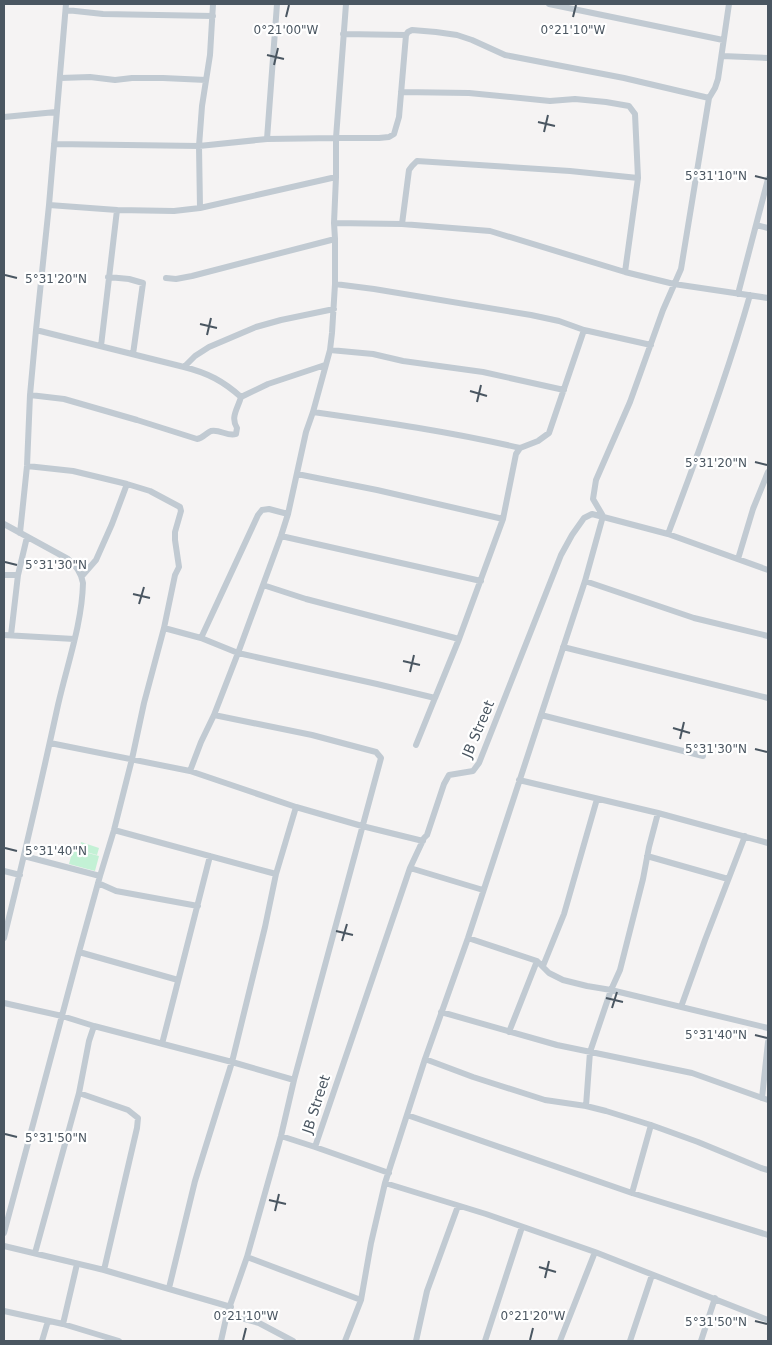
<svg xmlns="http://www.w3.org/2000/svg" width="772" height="1345" font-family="'DejaVu Sans',sans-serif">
  <rect width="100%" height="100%" fill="#f5f3f3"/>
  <path fill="#c3f1d5" d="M81 842 99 848 97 855 79 850Z
    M73 849 99 856 95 871 69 864Z"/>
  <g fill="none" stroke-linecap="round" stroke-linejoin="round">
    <path stroke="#c1cad2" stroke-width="6" d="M549 4 723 40
      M66 10 103 14 213 16
      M343 34 406 35
      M722 56 768 58
      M60 78 90 77 115 80 132 78H163L206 80
      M401 92 469 93 550 101 575 99 606 102 629 106 635 114 638 178 625 272
      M4 117 56 112
      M267 139 277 4
      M54 144 199 146 267 139 336 138H379L389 137 394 134 399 117 406 35 408 32 412 30 436 32 457 35 472 40 505 55 624 78 709 98
      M49 205 117 210 174 211 200 208 336 177
      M200 208 199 146 202 106 210 55 213 4
      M334 223 402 224 409 170 412 166 417 161 570 171 638 178
      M402 224 490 231 625 272 674 284 768 298
      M756 225 768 228
      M108 277 129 279 143 283 133 354
      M166 278 176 279 192 276 335 239
      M335 284 374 289 531 315 559 321 584 330 651 345
      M738 294 768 179
      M36 330 184 367 195 356 209 347 256 327 281 320 334 309
      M101 346 117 210
      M330 350 373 354 403 361 483 372 564 390
      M30 395 64 399 137 420 197 439C203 438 206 433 211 431 220 429 228 437 236 434L237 428C230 417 238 408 241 397 223 381 208 373 184 367
      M241 397 268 384 325 365
      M313 412C383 422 452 432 520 448
      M297 474 377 490 503 519
      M4 524 68 559C76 566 81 572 83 583 82 624 67 665 58 705 41 783 23 861 4 938
      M20 533 27 466 30 395 36 330 49 205 66 4
      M668 534C698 455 727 376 750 295
      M281 536 481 581
      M738 559 753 509 768 472
      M4 575H18L27 537
      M82 576 96 560 112 524 127 484
      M585 581 694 618 768 636
      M263 585 306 599 459 639
      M164 628 201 638 238 653 377 684 435 698 459 639 503 519 516 454 520 448 538 441 549 433 584 330
      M4 635 74 639
      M11 635 18 575
      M201 638 258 515 262 510 269 509 288 514
      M563 647 768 698
      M214 715 312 735 376 752 381 758 294 1080 281 1136 247 1257 227 1314 221 1341
      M541 715 703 756
      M50 743 190 771 296 807 362 826 423 841
      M416 745 435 698
      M190 771 201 742 214 715 238 653 281 536 288 514 306 432 313 412 330 350 332 333 335 284V239L334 223 336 177V138L346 4
      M519 780 658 813 768 843
      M114 830 276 874
      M24 856 100 876
      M647 856 728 879
      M410 868 483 890
      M4 871 20 875
      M98 883 116 891 198 906
      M468 938 537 961 549 973 563 980 587 986 611 990 768 1028
      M79 952 178 980
      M543 966 564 914 597 799
      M4 1003 62 1016 94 1026 232 1062 294 1080
      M681 1007 705 940 745 836
      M441 1012 557 1045 692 1073 768 1100
      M509 1032 537 961
      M162 1044 210 856
      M425 1059 473 1077 545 1100 586 1106 606 1111 651 1125 698 1142 761 1168 768 1170
      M79 1093 128 1110 138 1118 137 1128 104 1270
      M762 1098 768 1042
      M586 1106 590 1052 611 990 620 970 643 879 649 847 658 813
      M407 1115 632 1193 768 1235
      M281 1136 315 1147 389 1173
      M315 1147 410 868 424 838 427 835 444 784 449 775 473 771 479 763 561 555 572 535 584 518 592 514 668 534 768 570
      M385 1183 486 1214 595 1252 768 1320
      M632 1193 651 1125
      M4 1233 79 952 100 876 114 830 132 759 144 703 164 628 175 575 179 567 175 540V532L181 511 180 507 150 491 127 484 73 471 27 466
      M4 1246 104 1270 231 1307
      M35 1253 79 1093 89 1041 94 1026
      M247 1257 361 1300
      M169 1288 195 1181 232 1062 265 927 276 874 296 807
      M4 1311 63 1324 119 1341
      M227 1314 259 1323 293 1341
      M63 1324 77 1264
      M42 1341 48 1321
      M345 1341 361 1300 371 1243 385 1183 425 1059 468 938 541 715 585 581 603 516 593 499 596 480 630 402 663 310 681 269 709 98 715 88 718 79 729 4
      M416 1341 427 1291 458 1206
      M485 1341 522 1227
      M560 1341 595 1252
      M630 1341 652 1275
      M701 1341 715 1298"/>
  </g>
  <path fill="none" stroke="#4a5661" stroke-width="2" d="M286 17 289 5M573 17 576 5M267 55 284 59M274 65 278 48M538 122 555 126M544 132 548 115M755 176 767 179M5 275 17 278M200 324 217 328M207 335 211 318M470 391 487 396M477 402 481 385M755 462 767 465M5 562 17 565M133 594 150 598M139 604 144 587M403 661 420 665M410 672 414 655M673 728 690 733M680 739 684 722M755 749 767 752M5 848 17 851M336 931 353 935M342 941 347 924M606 998 623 1002M612 1008 617 992M755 1035 767 1038M5 1134 17 1137M269 1200 286 1204M275 1211 279 1194M539 1267 556 1272M545 1278 549 1261M755 1321 767 1324M243 1340 246 1328M530 1340 533 1328"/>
  <g text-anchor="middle" stroke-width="4.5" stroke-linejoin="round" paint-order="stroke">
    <g font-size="14" fill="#4a5661" stroke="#fff">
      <text transform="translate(478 729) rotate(-67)" y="5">JB Street</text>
      <text transform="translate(316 1104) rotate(-72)" y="5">JB Street</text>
    </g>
  </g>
  <g font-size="12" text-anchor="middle" fill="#4a5661" stroke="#fff" stroke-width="4.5" stroke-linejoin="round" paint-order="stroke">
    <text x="286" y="34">0°21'00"W</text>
    <text x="573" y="34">0°21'10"W</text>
    <text x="716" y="180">5°31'10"N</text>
    <text x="56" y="283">5°31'20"N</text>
    <text x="716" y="467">5°31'20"N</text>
    <text x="56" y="569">5°31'30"N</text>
    <text x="716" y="753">5°31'30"N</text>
    <text x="56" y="855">5°31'40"N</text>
    <text x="716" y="1039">5°31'40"N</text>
    <text x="56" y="1142">5°31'50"N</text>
    <text x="246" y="1320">0°21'10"W</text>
    <text x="533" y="1320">0°21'20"W</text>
    <text x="716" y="1326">5°31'50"N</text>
  </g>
  <rect width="772" height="1345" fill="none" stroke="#4a5661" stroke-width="10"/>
</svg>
